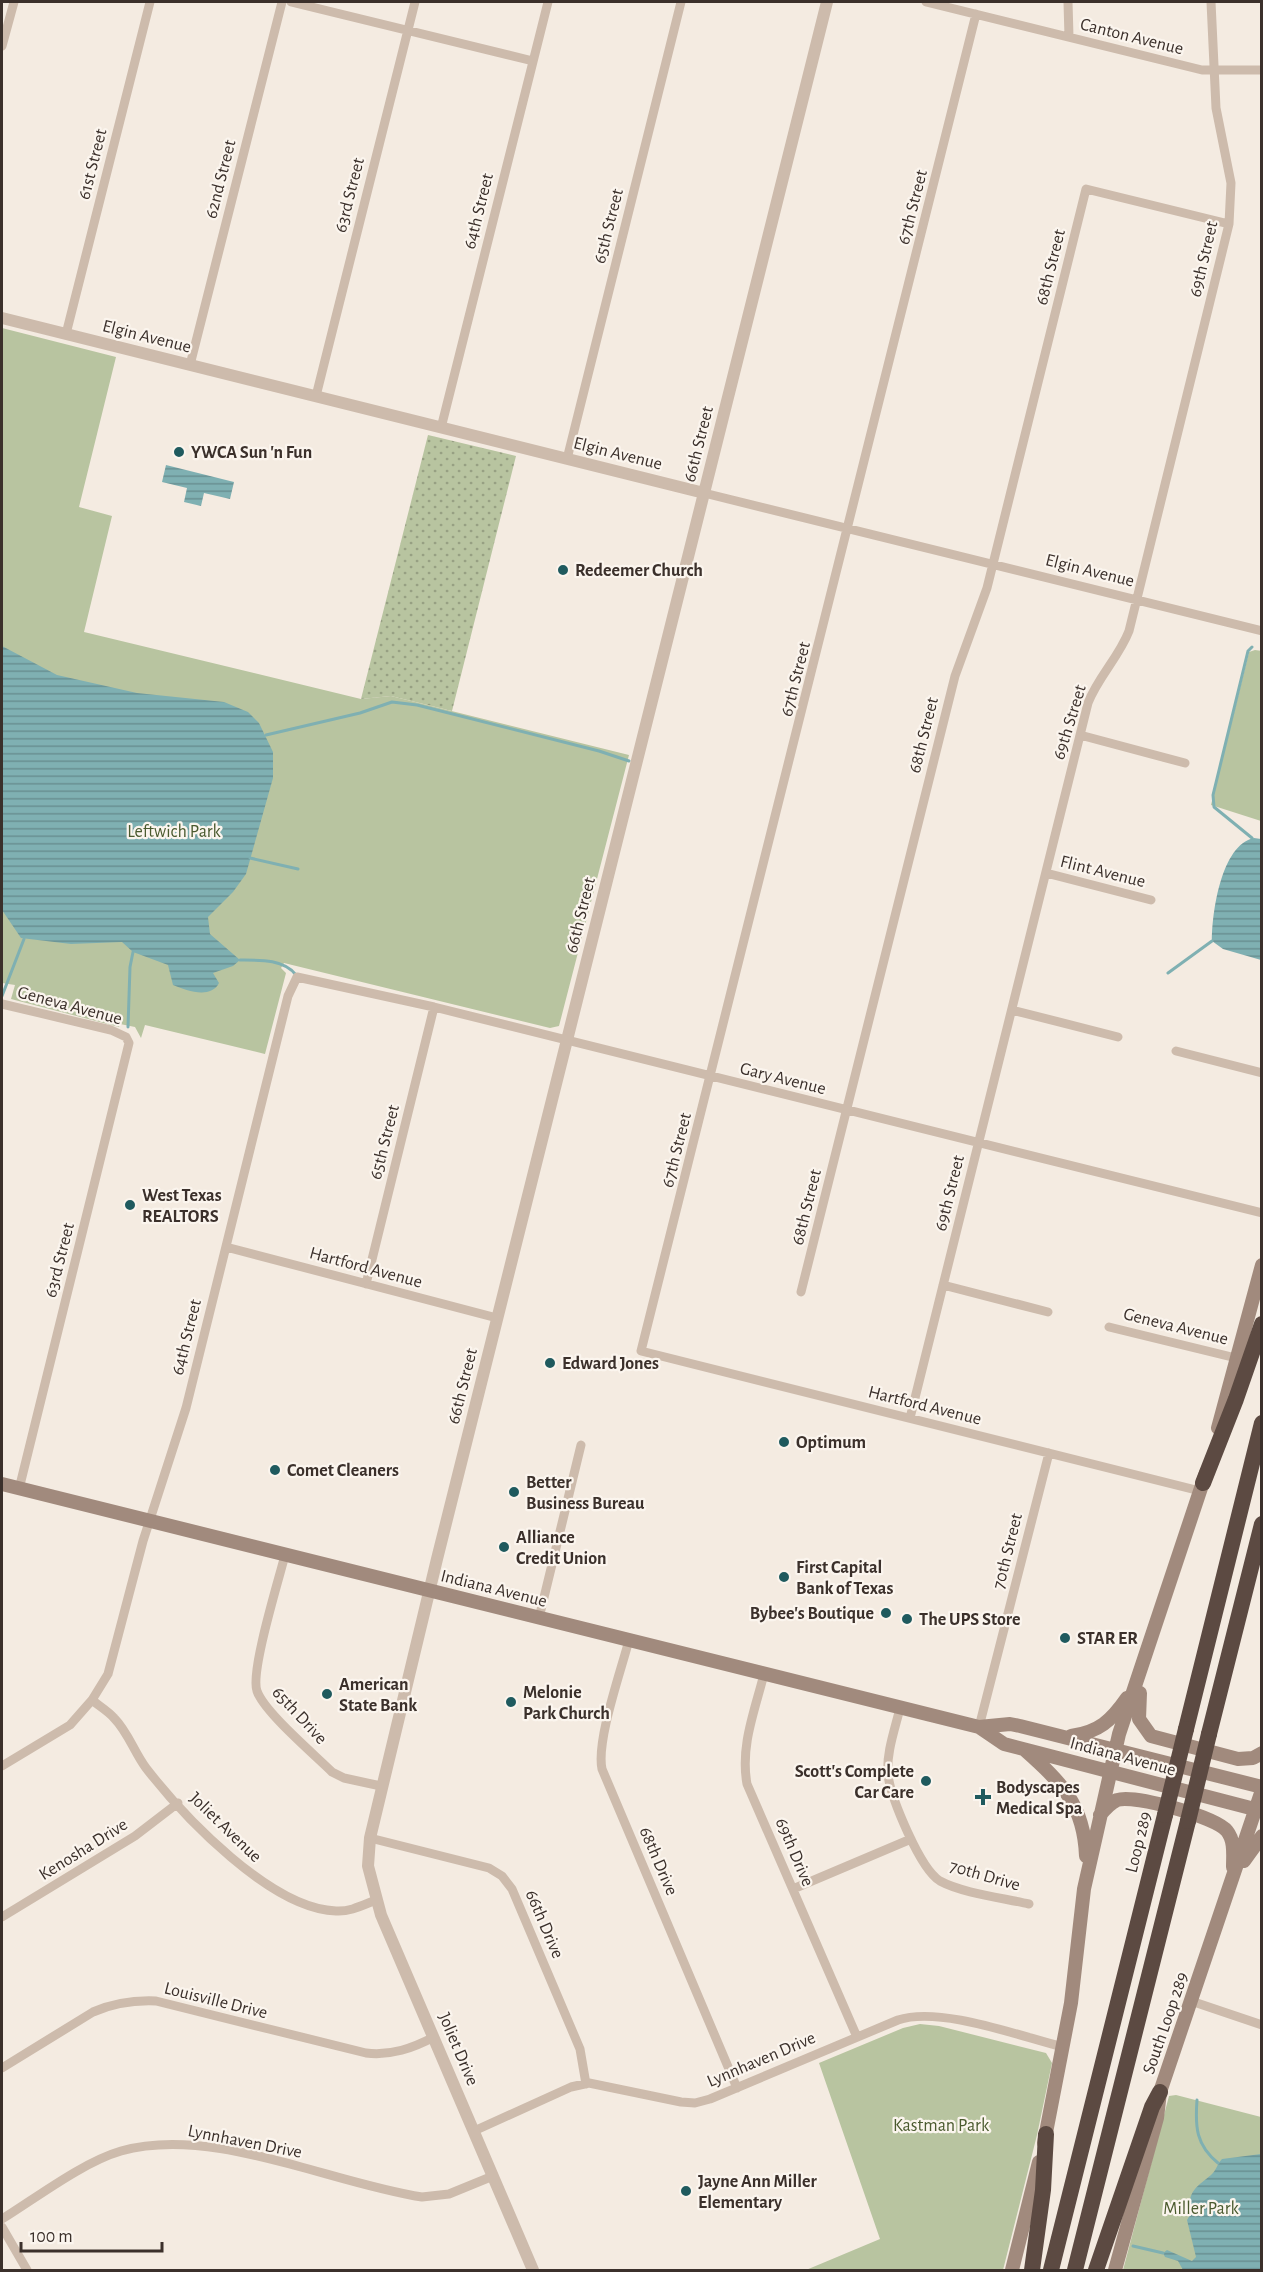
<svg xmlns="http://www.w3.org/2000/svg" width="1263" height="2272" font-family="'Alegreya Sans',sans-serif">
  <defs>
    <pattern id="grass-dots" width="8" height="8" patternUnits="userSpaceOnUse" patternTransform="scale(1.5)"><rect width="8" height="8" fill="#b8c4a0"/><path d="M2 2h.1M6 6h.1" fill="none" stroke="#97a083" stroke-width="1.8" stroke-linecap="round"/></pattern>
    <pattern id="water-rules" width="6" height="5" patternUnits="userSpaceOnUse" patternTransform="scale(1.5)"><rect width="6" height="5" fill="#7fb0b2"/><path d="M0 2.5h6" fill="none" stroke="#699091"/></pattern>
  </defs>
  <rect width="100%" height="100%" fill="#f4ebe1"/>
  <path fill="url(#grass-dots)" d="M428 435 516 456 452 711 391 696 361 699Z"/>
  <path fill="#b8c4a0" d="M2 328 116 357 79 507 112 516 84 632 361 699 391 696 629 755 559 1026 550 1028 284 963 281 968 286 973 265 1054 145 1025 141 1038 135 1027 120 1024 119 1027 11 999 15 985 2 983Z
    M1255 650 1262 651 1261 821 1211 805 1249 652Z
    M920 2024 939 2026 1046 2053 1052 2063 1037 2135 1003 2270H806L880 2239 819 2063 903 2028Z
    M1176 2095 1261 2117V2270H1123L1169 2096Z"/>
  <path fill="url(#water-rules)" d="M166 465 234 482 230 499 204 493 201 506 184 502 187 488 162 482Z
    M2 646 57 675 137 693 224 702 248 712 259 723 273 752V778L246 874 233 892 208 917 210 934 240 960 233 966 213 973 219 983C211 999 187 991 173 985L168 965 133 952 122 942 71 944 21 938 2 910Z
    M1254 838 1261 839V960L1223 949 1212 941C1212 913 1221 845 1254 838Z
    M1261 2154V2270H1183L1178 2261 1165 2257 1163 2253 1167 2250 1192 2261 1196 2257 1187 2220 1190 2215C1187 2192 1195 2188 1211 2175 1216 2171 1217 2164 1222 2159Z"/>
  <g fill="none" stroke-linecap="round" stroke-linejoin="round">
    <path stroke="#7fb0b2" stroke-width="3" d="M1252 647 1248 651 1213 795 1214 807 1252 838
      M266 735 360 713 392 702 417 705 599 751 629 761
      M250 858 298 869
      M240 960C259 960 284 959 296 975
      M1168 973 1212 941
      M2 996 24 939
      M128 1027 130 967 133 952
      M1197 2100C1195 2127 1196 2145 1218 2163
      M1133 2246 1163 2253"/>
    <path stroke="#cdbbac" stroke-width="9" d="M291 2 533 61
      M926 2 1202 70H1262
      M1068 2 1069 37
      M976 14 641 1351 1200 1491
      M2 46 14 2
      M66 334 150 2
      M190 365 282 2
      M316 396 415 2
      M441 428 548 2
      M567 459 681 2
      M704 493 1262 631
      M1080 735 1185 763
      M1046 873 1151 900
      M2 1004 111 1030 126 1037 129 1043 19 1489
      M1012 1010 1118 1037
      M1176 1051 1262 1073
      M226 1247 497 1318
      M366 1284 434 1007
      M943 1285 1048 1312
      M801 1292 955 676 987 588 1086 189 1229 224
      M1109 1327 1236 1358
      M910 1418 1088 703C1098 677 1119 657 1129 631L1229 224 1231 183 1216 108 1211 2
      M285 1555C279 1579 250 1672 257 1691 264 1712 315 1755 332 1772L344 1778 381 1786
      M539 1618 581 1445
      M629 1640C621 1671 596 1741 602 1769L737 2088
      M764 1674C755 1710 740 1746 747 1784L857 2037
      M92 1700C99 1706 108 1711 114 1718 128 1732 134 1752 146 1768 184 1817 271 1909 336 1911 350 1912 363 1905 376 1900
      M900 1708C895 1729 886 1753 888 1775 891 1798 920 1869 940 1881 962 1893 1003 1898 1029 1904
      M979 1727 1049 1453
      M2 1766 70 1725 92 1700 108 1674 143 1541 186 1408 288 996 297 977 434 1007 1262 1213
      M370 1838 489 1868 502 1876 512 1889 580 2049 586 2084
      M793 1889 911 1839
      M2 1917 135 1836 178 1803
      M1191 2001 1262 2025
      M2 2068 93 2012C114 2003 133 2000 156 2001L366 2053C391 2056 413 2048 434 2037
      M474 2131 571 2087 589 2083 681 2102 695 2103 710 2099 898 2020C940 2006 1019 2036 1063 2047
      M2 2219C36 2198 83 2162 121 2151 212 2125 330 2183 422 2197L449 2194 493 2176
      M2 2227 27 2270"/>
    <path stroke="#cdbbac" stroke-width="12" d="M2 318 704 493
      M533 2270 381 1915 368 1866 370 1838 437 1559 827 2"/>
    <path stroke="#a18a7d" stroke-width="14" d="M1218 1428 1262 1265
      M2 1484 979 1727 1004 1744 1262 1811
      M1140 1693 1139 1719 1151 1736 1238 1759 1253 1758 1262 1753
      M979 1727 1010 1724 1020 1726 1262 1787
      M1071 1736C1099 1732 1111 1721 1127 1698
      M1025 1750C1062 1783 1084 1805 1086 1856
      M1100 1815C1105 1809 1110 1803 1117 1800 1134 1794 1216 1817 1227 1831 1235 1841 1233 1855 1233 1867
      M1244 1861 1262 1836
      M1044 2143 1071 2003 1084 1889 1119 1734 1206 1473
      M1012 2270 1039 2162
      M1115 2270 1157 2118 1160 2092 1262 1790"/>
    <path stroke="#5c4a42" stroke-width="16" d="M1203 1483 1236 1399 1262 1324
      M1186 1729 1262 1423
      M1209 1734 1262 1524
      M1032 2270 1043 2190 1046 2134
      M1051 2270 1165 1815
      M1075 2270 1188 1821
      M1096 2270 1152 2107 1160 2092"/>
    <path stroke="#5c4a42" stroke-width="16" d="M1165 1815 1186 1729
      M1188 1821 1209 1734"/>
  </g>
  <g fill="#1f5a5e" stroke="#fbf5ee" stroke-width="2">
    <circle cx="179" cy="452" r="6"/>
    <circle cx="563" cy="570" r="6"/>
    <circle cx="130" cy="1205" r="6"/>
    <circle cx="550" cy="1363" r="6"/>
    <circle cx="784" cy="1442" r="6"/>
    <circle cx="275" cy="1470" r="6"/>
    <circle cx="514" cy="1492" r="6"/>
    <circle cx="504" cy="1547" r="6"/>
    <circle cx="784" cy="1577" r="6"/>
    <circle cx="886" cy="1613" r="6"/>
    <circle cx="907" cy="1619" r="6"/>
    <circle cx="1065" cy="1638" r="6"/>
    <circle cx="327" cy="1694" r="6"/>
    <circle cx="511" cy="1702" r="6"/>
    <circle cx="926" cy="1781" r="6"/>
    <path d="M980 1788h6v6h6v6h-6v6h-6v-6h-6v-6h6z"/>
    <circle cx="686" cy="2191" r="6"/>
  </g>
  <g text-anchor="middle" stroke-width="4.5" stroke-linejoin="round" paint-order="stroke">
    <g font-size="18" fill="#3b302b" stroke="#fbf5ee">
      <text transform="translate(1132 36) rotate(14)" y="6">Canton Avenue</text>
      <text transform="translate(92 164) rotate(-76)" y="6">61st Street</text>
      <text transform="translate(220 179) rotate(-76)" y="6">62nd Street</text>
      <text transform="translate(349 195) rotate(-76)" y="6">63rd Street</text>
      <text transform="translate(912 207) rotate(-76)" y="6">67th Street</text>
      <text transform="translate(478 211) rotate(-76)" y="6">64th Street</text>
      <text transform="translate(608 226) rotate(-76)" y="6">65th Street</text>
      <text transform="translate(1203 259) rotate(-77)" y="6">69th Street</text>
      <text transform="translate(1050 267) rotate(-76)" y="6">68th Street</text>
      <text transform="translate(147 336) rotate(14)" y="6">Elgin Avenue</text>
      <text transform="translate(698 444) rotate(-76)" y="6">66th Street</text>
      <text transform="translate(618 453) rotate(14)" y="6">Elgin Avenue</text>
      <text transform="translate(1090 570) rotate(14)" y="6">Elgin Avenue</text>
      <text transform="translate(795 679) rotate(-76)" y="6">67th Street</text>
      <text transform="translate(1069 722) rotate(-73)" y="6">69th Street</text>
      <text transform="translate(923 735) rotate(-76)" y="6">68th Street</text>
      <text transform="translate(1103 871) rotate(14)" y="6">Flint Avenue</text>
      <text transform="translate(580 915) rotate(-76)" y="6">66th Street</text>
      <text transform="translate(70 1005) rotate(15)" y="6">Geneva Avenue</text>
      <text transform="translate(783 1078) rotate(14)" y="6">Gary Avenue</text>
      <text transform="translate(384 1142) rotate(-76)" y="6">65th Street</text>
      <text transform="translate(676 1150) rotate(-76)" y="6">67th Street</text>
      <text transform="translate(949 1193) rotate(-76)" y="6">69th Street</text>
      <text transform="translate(806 1207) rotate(-76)" y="6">68th Street</text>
      <text transform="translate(59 1260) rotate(-76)" y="6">63rd Street</text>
      <text transform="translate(366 1267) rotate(15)" y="6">Hartford Avenue</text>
      <text transform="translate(1176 1326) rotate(14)" y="6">Geneva Avenue</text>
      <text transform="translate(186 1337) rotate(-76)" y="6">64th Street</text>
      <text transform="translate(462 1386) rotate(-76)" y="6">66th Street</text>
      <text transform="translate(925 1405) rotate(14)" y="6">Hartford Avenue</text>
      <text transform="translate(1007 1551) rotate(-76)" y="6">70th Street</text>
      <text transform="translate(494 1588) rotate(14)" y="6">Indiana Avenue</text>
      <text transform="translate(300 1715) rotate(47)" y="6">65th Drive</text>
      <text transform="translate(1123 1756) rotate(15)" y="6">Indiana Avenue</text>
      <text transform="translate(226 1827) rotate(44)" y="6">Joliet Avenue</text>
      <text transform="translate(1138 1842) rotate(-76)" y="6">Loop 289</text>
      <text transform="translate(83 1849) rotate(-32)" y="6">Kenosha Drive</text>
      <text transform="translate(795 1852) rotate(67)" y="6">69th Drive</text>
      <text transform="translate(659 1861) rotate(67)" y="6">68th Drive</text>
      <text transform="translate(985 1875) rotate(16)" y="6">70th Drive</text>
      <text transform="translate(545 1924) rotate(67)" y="6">66th Drive</text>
      <text transform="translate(216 2000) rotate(14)" y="6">Louisville Drive</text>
      <text transform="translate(1165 2023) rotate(-71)" y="6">South Loop 289</text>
      <text transform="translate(459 2049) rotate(67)" y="6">Joliet Drive</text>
      <text transform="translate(761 2059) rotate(-23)" y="6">Lynnhaven Drive</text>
      <text transform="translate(245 2141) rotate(11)" y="6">Lynnhaven Drive</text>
    </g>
    <g font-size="18" font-weight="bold" fill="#3b302b" stroke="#fbf5ee" text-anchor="start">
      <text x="191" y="458">YWCA Sun 'n Fun</text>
      <text x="575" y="576">Redeemer Church</text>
      <text x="142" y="1201">West Texas<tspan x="142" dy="21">REALTORS</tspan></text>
      <text x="562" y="1369">Edward Jones</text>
      <text x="796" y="1448">Optimum</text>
      <text x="287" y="1476">Comet Cleaners</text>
      <text x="526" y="1488">Better<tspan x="526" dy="21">Business Bureau</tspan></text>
      <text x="516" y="1543">Alliance<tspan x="516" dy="21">Credit Union</tspan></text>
      <text x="796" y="1573">First Capital<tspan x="796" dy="21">Bank of Texas</tspan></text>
      <text x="874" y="1619" text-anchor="end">Bybee's Boutique</text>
      <text x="919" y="1625">The UPS Store</text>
      <text x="1077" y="1644">STAR ER</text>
      <text x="339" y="1690">American<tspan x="339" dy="21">State Bank</tspan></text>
      <text x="523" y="1698">Melonie<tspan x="523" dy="21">Park Church</tspan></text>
      <text x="914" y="1777" text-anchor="end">Scott's Complete<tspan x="914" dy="21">Car Care</tspan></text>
      <text x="996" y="1793">Bodyscapes<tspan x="996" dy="21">Medical Spa</tspan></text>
      <text x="698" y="2187">Jayne Ann Miller<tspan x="698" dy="21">Elementary</tspan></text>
    </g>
    <g font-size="18" fill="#4a5a2e" stroke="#fbf5ee">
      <text x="174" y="837">Leftwich Park</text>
      <text x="941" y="2131">Kastman Park</text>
      <text x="1201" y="2214">Miller Park</text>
    </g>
  </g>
  <rect width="1263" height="2272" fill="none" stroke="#3b302b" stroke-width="6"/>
  <path d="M21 2242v9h141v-9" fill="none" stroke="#3b302b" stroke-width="3"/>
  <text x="30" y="2242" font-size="18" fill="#3b302b" stroke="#fbf5ee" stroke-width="4.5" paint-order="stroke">100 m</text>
</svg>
